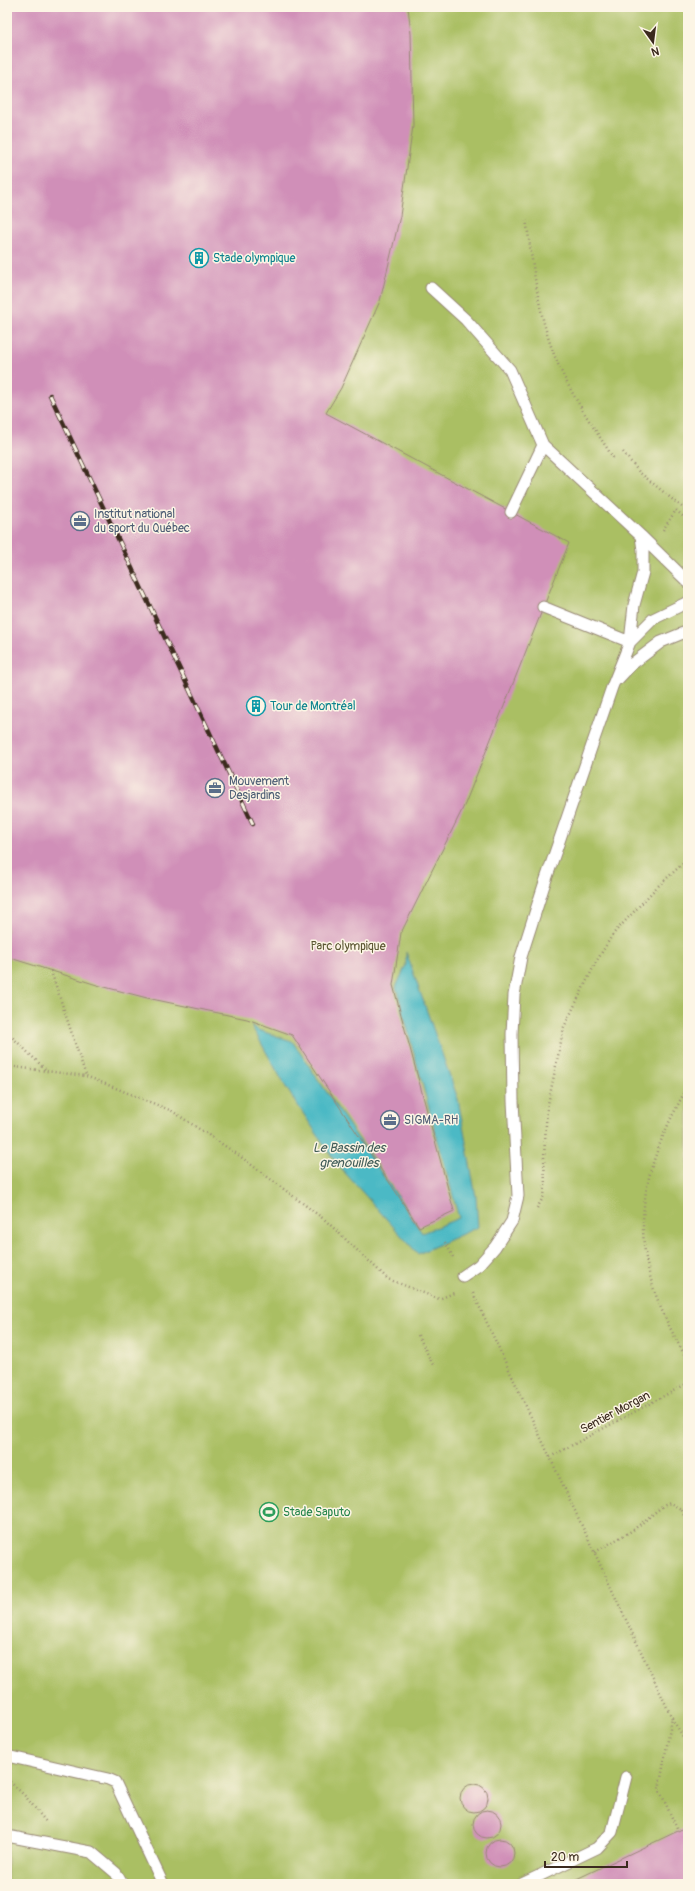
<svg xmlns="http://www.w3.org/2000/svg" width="695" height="1891" font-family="Pangolin,sans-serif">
  <rect width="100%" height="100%" fill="#fcf5e5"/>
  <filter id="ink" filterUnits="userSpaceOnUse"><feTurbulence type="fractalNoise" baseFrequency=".025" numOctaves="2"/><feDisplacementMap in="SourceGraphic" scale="8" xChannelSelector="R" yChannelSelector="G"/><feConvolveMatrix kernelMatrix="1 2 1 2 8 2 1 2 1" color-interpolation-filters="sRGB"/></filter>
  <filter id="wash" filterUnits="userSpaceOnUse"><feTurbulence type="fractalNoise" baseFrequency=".012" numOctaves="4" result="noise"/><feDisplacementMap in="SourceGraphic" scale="16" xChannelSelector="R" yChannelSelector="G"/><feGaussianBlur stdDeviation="0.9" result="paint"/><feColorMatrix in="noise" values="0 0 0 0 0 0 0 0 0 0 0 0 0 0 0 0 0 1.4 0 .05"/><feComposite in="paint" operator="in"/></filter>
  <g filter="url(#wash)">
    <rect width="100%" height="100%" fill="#f3e5c9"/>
    <path fill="#aabf63" stroke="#727440" d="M7 7H688V1884H7Z"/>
    <path fill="#4bb9c5" stroke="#437272" d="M406 952 458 1099 476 1197 478 1227 418 1254 337 1164 287 1089 251 1025 258 1030 292 1041 422 1233 459 1218 396 987 406 965Z"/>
    <g id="blocks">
      <path fill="#d08fb8" d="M7 7H408L411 34 413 126 400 216 380 301 341 388 326 413 569 543 465 804 401 933 393 985 454 1211 419 1227 292 1035 247 1019 147 998 97 985 7 957Z
        M460 1798a14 14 0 1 1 28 0a14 14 0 1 1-28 0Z
        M473 1824a14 14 0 1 1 28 0a14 14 0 1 1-28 0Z
        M688 1826V1884H566L678 1831Z
        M486 1853a14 14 0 1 1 28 0a14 14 0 1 1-28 0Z"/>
    </g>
  </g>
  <g filter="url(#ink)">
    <use href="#blocks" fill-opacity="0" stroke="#978874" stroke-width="1"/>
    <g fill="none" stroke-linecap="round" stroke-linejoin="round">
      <defs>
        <path id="lane" d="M431 288 466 320 510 370 543 445 641 536 643 550V572L634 605 630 642 543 607
          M511 512 543 445
          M641 536 688 582
          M618 679 632 664 661 642 688 631
          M463 1276 479 1265 495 1247 512 1221 518 1196 513 1101 512 1034 514 995 521 957 543 888 612 687 630 642 653 619 688 602
          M7 1756 108 1779 115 1782 163 1884
          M7 1836 91 1852 116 1873 122 1884
          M522 1884 597 1848 612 1832 626 1777"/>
      </defs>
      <use href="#lane" stroke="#978874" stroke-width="13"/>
      <path stroke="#978874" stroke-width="2.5" stroke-dasharray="1 3" stroke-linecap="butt" d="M526 220C533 262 537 307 551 346 565 387 591 423 614 459
        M623 452 639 472 688 512
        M663 530 676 510 688 521
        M51 971 86 1076
        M7 1032 47 1071
        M7 1066 86 1076 172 1111 237 1154 325 1220 388 1279 439 1299 454 1293
        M688 1086C649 1156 627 1218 657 1298 665 1320 677 1341 688 1361
        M537 1208 544 1196 545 1187 544 1156 547 1109 564 1027 596 962 613 934 656 888 688 859
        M445 1242 454 1259
        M473 1293 672 1718 659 1789 678 1831
        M418 1335 433 1365
        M550 1457 688 1383
        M595 1552 633 1530 663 1506 670 1503 681 1509 688 1524
        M672 1718 688 1745
        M7 1779 26 1797 47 1823"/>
      <use href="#lane" stroke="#fff" stroke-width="11"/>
      <defs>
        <path id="rail" d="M50 395 253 824"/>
      </defs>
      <use href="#rail" stroke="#3b2a1e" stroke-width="4.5"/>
      <use href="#rail" stroke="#fcf5e5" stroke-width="3" stroke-dasharray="9" stroke-linecap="butt"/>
    </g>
  </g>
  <defs>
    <symbol id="building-ring" viewBox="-11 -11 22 22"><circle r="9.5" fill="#fcf5e5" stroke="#0f9aa8" stroke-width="1.5"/><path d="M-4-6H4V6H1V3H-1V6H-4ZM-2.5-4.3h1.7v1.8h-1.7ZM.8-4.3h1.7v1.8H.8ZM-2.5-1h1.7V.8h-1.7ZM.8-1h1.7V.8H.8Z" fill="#0f9aa8"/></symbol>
    <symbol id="office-ring" viewBox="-11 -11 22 22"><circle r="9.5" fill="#fcf5e5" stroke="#5c6f8a" stroke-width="1.5"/><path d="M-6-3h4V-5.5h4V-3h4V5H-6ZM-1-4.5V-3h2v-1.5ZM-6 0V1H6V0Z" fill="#5c6f8a"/></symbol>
    <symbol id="stadium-ring" viewBox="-11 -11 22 22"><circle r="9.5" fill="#fcf5e5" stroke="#2e9e5b" stroke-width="1.5"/><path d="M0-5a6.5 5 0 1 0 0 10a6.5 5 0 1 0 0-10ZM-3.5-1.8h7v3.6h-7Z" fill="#2e9e5b"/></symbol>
  </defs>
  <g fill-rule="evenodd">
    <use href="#building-ring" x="188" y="247" width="22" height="22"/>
    <use href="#office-ring" x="69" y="510" width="22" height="22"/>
    <use href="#building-ring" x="245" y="695" width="22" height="22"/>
    <use href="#office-ring" x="204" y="777" width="22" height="22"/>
    <use href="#office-ring" x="379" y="1109" width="22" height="22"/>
    <use href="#stadium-ring" x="258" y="1501" width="22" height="22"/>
  </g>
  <g text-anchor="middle" stroke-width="3" stroke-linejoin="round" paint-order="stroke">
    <g font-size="12" fill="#0d838f" stroke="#fcf5e5" text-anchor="start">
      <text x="213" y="262">Stade olympique</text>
      <text x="270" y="710">Tour de Montréal</text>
    </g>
    <g font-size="12" fill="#4e5e75" stroke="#fcf5e5" text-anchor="start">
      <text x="94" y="518">Institut national<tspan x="94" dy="14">du sport du Québec</tspan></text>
      <text x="229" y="785">Mouvement<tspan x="229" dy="14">Desjardins</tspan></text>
      <text x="404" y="1124">SIGMA-RH</text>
    </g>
    <g font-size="12" fill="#5c5733" stroke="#fcf5e5">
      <text x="348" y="950">Parc olympique</text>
    </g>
    <g font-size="12" fill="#3b2a1e" stroke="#fcf5e5">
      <text transform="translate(615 1412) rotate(-28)" y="4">Sentier Morgan</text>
    </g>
    <g font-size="12" fill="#27864d" stroke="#fcf5e5" text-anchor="start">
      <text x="283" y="1516">Stade Saputo</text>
    </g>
    <g font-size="13" font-style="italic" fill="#415c58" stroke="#fcf5e5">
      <text x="349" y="1152">Le Bassin des<tspan x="349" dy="15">grenouilles</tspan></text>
    </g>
  </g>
  <rect width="695" height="1891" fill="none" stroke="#fcf5e5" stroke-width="24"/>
  <g transform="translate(653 42) rotate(166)" stroke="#fcf5e5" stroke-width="3" paint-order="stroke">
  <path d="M0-3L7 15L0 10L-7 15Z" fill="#3b2a1e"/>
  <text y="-6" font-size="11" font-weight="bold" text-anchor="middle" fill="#3b2a1e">N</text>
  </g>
  <path d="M545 1861v6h82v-6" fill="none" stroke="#3b2a1e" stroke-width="2"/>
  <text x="551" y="1861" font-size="12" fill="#3b2a1e" stroke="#fcf5e5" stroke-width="3" paint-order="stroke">20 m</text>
</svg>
